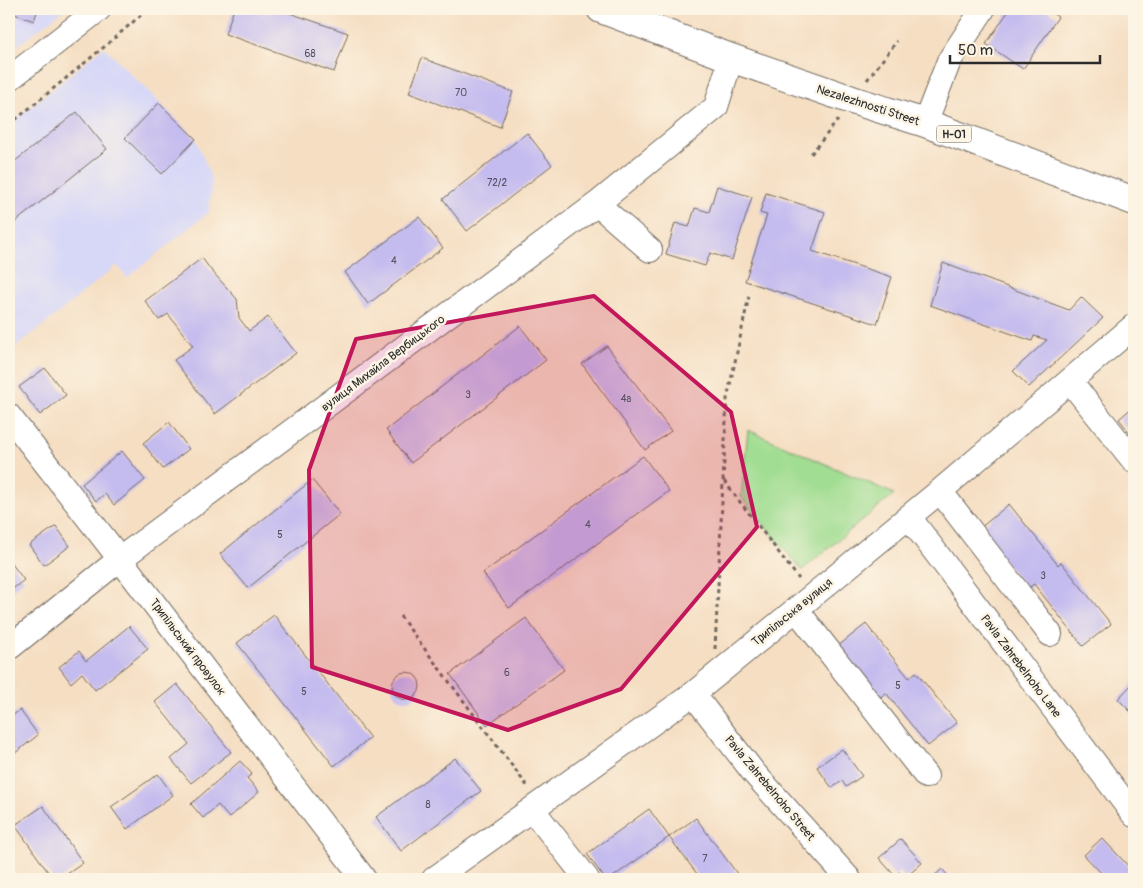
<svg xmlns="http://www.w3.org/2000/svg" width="1143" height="888" font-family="Pangolin,sans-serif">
  <rect width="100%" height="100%" fill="#fcf5e5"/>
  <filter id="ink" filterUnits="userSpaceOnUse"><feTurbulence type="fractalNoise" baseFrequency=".02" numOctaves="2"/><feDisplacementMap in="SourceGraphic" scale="10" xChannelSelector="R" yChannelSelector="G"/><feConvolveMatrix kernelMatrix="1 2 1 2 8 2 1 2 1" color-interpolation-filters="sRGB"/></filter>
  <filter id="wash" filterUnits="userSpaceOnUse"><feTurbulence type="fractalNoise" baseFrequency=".0096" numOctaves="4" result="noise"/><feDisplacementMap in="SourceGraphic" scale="20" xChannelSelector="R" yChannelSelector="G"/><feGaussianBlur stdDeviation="1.12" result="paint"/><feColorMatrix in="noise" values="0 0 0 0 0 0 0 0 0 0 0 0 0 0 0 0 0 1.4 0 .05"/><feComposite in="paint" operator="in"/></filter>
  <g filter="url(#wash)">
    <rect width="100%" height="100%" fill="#f5dec2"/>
    <path fill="#d7d7f8" d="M9 9H65L9 52Z
      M104 47 196 139 212 180 209 212 127 278 117 265 40 328 9 352V125Z"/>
    <path fill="#a1dd92" stroke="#66845e" d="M748 430 894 494 802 570 741 497Z"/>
    <g id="blocks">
      <path fill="#c4bbef" d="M9 9H38L34 21 9 12Z
        M234 9H278L348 33 334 72 225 34Z
        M1010 9H1046L1058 17 1023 69 986 44Z
        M422 58 513 92 500 127 409 93Z
        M159 103 196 139 162 174 125 138Z
        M77 112 107 149 9 227V166Z
        M527 133 552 165 467 231 443 199Z
        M717 186 752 197 732 260 710 253 705 266 666 254 675 223 689 227 695 208 709 212Z
        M766 193 825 212 812 251 892 277 877 324 745 281 767 215 760 213Z
        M419 217 443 248 368 304 345 272Z
        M202 258 210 269 237 299 239 318 249 331 268 317 296 353 215 414 174 360 193 346 168 314 159 320 145 301Z
        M943 263 1069 310 1081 297 1103 318 1029 387 1013 371 1047 340 1034 336 1032 341 930 305Z
        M520 326 546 360 411 463 386 430Z
        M607 346 671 431 645 450 582 364Z
        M45 368 66 395 40 415 19 387Z
        M1134 406V438L1119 419Z
        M169 422 189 449 163 469 143 443Z
        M122 451 145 480 114 505 105 494 96 501 82 484Z
        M643 456 669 491 509 608 483 573Z
        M312 480 340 514 248 588 220 554Z
        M1009 504 1058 565 1061 562 1111 624 1083 646 1034 584 1027 589 979 529Z
        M56 526 70 546 44 565 29 545Z
        M9 560 24 580 9 592Z
        M274 615 370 738 334 766 237 643Z
        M526 618 564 670 487 725 450 674Z
        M866 624 909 678 916 672 957 723 928 746 886 693 879 698 838 646Z
        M129 626 148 649 95 690 82 673 71 683 59 667 79 651 86 661Z
        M392 686a14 14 0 1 1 28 0a14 14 0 1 1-28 0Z
        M1134 682V715L1118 699Z
        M177 684 231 752 191 783 171 759 189 744 155 702Z
        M20 710 38 735 9 758V718Z
        M842 749 862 776 846 787 842 781 832 788 817 767Z
        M455 758 481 791 401 851 376 817Z
        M240 761 252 774 247 778 259 792 229 818 218 805 203 818 191 804Z
        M158 774 173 795 127 829 111 807Z
        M43 806 83 863 60 879H53L15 825Z
        M649 809 669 837 610 879H605L587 854Z
        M696 818 741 879H701L669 837Z
        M1102 838 1134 872 1127 879H1098L1103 875 1084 855Z
        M901 839 922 863 905 878 899 872 895 876 879 858Z
        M942 869 951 879H931Z"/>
    </g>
  </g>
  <g filter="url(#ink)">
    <use href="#blocks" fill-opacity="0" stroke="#726a60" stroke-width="1"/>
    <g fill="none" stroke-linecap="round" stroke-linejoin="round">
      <defs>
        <path id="minor" d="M9 79 99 9
          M925 123 949 61 983 9
          M597 204 650 250
          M1070 381 1134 461
          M9 416 120 559 364 879
          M940 491 1050 634
          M909 517 1134 815
          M796 609 926 776
          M9 648 120 559 597 204 716 107 731 58
          M693 694 754 773 849 879
          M532 809 587 879
          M434 879 693 694 940 491 1134 326"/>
        <path id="major" d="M601 9 731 58 852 100 925 123 1134 201"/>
      </defs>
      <use href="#minor" stroke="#726a60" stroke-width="26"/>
      <use href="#major" stroke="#726a60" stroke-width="30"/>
      <path stroke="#726a60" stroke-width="3" stroke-dasharray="4 4" stroke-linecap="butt" d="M867 80 897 41
        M9 125 104 47 148 9
        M811 154 838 120
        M724 481 799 579
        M400 616 528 787
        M715 649 727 399 749 296"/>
      <use href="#minor" stroke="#fff" stroke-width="24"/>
      <use href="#major" stroke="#fff" stroke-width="28"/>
    </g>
  </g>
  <path fill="#c2185b" fill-opacity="0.2" stroke="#c2185b" stroke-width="4" stroke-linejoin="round" d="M594 296 731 412 757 527 621 689 508 730 312 667 309 470 356 339Z"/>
  <g text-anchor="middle" stroke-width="5" stroke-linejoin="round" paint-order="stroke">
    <g font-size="10" fill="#514f5c">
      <text x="310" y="57">68</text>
      <text x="461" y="96">70</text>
      <text x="497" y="186">72/2</text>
      <text x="394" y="264">4</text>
      <text x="468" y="398">3</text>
      <text x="626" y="402">4а</text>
      <text x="588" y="528">4</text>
      <text x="280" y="538">5</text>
      <text x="1043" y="579">3</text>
      <text x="507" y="676">6</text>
      <text x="898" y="689">5</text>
      <text x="304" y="695">5</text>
      <text x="428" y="808">8</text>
      <text x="705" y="862">7</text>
    </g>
    <rect fill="#fcf5e5" stroke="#6a6863" stroke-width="1" x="936.5" y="125.5" width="35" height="17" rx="4"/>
    <g font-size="11" font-weight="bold" fill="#2b2b2b">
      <text x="954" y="138">Н-01</text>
    </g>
    <g font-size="12" fill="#2b2b2b" stroke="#fcf5e5">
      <text transform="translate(868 105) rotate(18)" y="4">Nezalezhnosti Street</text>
      <text transform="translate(383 363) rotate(-37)" y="4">вулиця Михайла Вербицького</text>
      <text transform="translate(792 612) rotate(-39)" y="4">Трипільська вулиця</text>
      <text transform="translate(188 647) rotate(53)" y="4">Трипільський провулок</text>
      <text transform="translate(1021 666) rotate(53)" y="4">Pavla Zahrebelnoho Lane</text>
      <text transform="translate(770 788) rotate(50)" y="4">Pavla Zahrebelnoho Street</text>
    </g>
  </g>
  <rect width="1143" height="888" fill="none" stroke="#fcf5e5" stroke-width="30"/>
  <path d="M950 55v8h150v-8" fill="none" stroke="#2b2b2b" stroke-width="2.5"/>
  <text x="958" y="55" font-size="15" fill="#2b2b2b" stroke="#fcf5e5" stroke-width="4" paint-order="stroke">50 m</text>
</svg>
